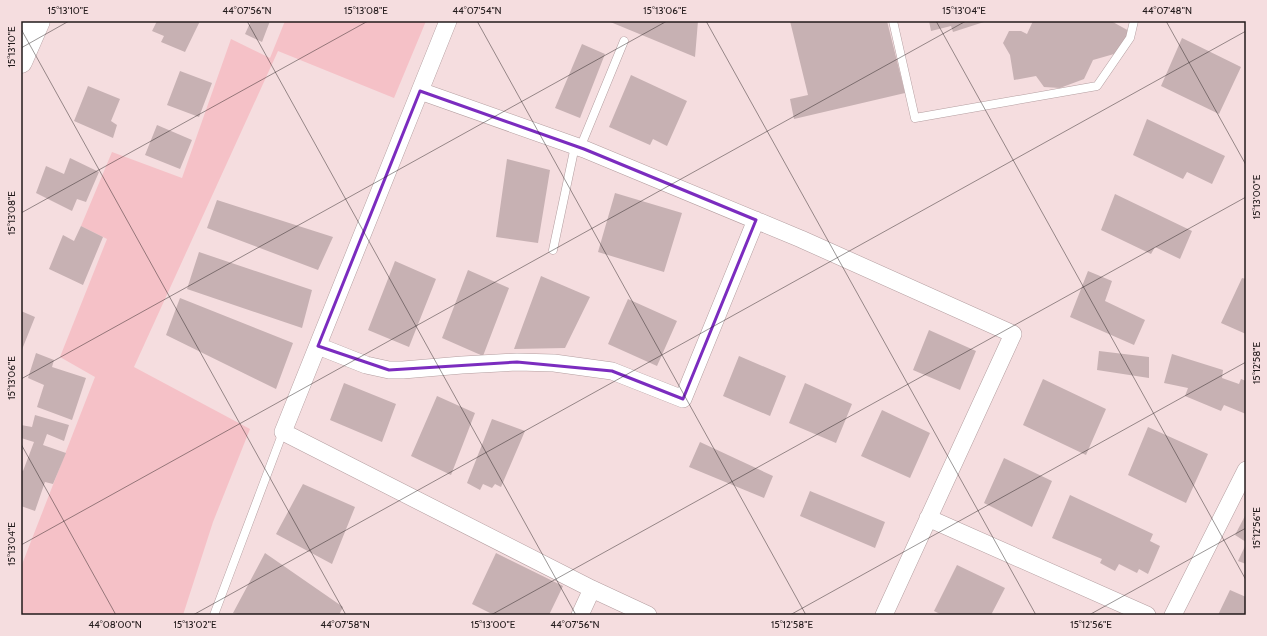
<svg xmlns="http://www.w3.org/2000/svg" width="1267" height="636" font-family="Cabin,sans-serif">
  <rect width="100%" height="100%" fill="#f5dddf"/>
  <path fill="#f5c1c7" d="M285 21H426L394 98 278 51 134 367 250 429 213 522 183 615H21V567L95 377 60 357 107 239 81 226 112 152 182 178 231 39 270 58Z"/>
  <path fill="#c7b1b3" d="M157 21H200L185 52 161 42 164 36 152 31Z
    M251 21H270L262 42 245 34Z
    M608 21H698L695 57Z
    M790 21H887L905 93 794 119 790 99 808 95Z
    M929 21H987L953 32 951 26 931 31Z
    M1033 21H1111L1131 32 1114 54 1093 60 1084 79 1060 88 1044 87 1036 76 1014 80 1010 55 1003 43 1009 31H1021L1027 34Z
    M1182 38 1241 67 1219 114 1161 86Z
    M582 44 605 54 580 118 555 108Z
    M180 71 212 83 199 117 167 105Z
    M631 75 687 101 667 146 653 139 650 145 609 127Z
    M88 86 120 99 111 121 117 125 113 138 74 121Z
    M1147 119 1225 156 1212 184 1187 172 1183 179 1133 155Z
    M157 125 192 140 180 169 145 155Z
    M70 158 99 172 86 202 77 199 72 211 36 193 46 166 64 174Z
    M507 159 550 170 538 243 496 237Z
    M615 193 682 213 664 272 598 252Z
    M1115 194 1192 231 1180 259 1155 247 1151 254 1101 230Z
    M217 200 333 237 318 270 207 228Z
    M81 226 103 237 83 285 49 269 63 235 74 241Z
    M199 252 312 290 302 328 187 289Z
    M395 261 436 279 409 347 368 330Z
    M468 270 509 288 483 356 442 338Z
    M1088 271 1112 281 1105 301 1145 320 1134 345 1070 317Z
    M541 276 590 297 565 348 514 349Z
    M1242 278 1246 279V334L1221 323Z
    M180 298 293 343 276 389 166 335Z
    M628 299 677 321 657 366 608 344Z
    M21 311 35 317 21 352Z
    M929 330 976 351 960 390 913 370Z
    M1099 351 1149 357V378L1097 370Z
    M36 353 54 360 52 367 86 378 72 420 37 407 44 385 28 378Z
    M1172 354 1223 370 1222 378 1239 384 1241 379 1246 381V414L1224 405 1221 411 1185 396 1188 388 1164 383Z
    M739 356 786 376 770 416 723 396Z
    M1043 379 1106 409 1086 455 1023 425Z
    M344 383 396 404 382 442 330 420Z
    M805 383 852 404 836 443 789 423Z
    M437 396 475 413 451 475 411 456Z
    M882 410 930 433 910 478 861 456Z
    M35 415 69 425 64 441 47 434 43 445 66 453 53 484 45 482 35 511 21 506V470L23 471 34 442 21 438V425L32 427Z
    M492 419 525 431 501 487 495 484 492 488 483 484 480 490 467 483Z
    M1148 427 1208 454 1186 503 1128 475Z
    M700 442 773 476 764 498 689 467Z
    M1004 458 1052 481 1032 527 984 503Z
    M303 484 355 507 332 564 276 534Z
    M810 491 885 522 875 548 800 516Z
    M1070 495 1153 534 1150 541 1160 546 1148 574 1139 569 1137 573 1119 564 1115 571 1100 563 1102 559 1052 538Z
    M1246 514V542L1235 535Z
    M1246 544V564L1238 561Z
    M265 553 343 607 339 615H242L233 613Z
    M496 553 563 586 549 615H494L472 604Z
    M957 565 1005 588 991 615H942L934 611Z
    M1230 590 1246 597V615H1218Z"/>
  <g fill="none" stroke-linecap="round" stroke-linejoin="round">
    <defs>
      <path id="lane" d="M893 21 915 118 1097 86 1130 38 1134 21
        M580 148 624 41
        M553 250 575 146
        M214 615 283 432"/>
      <path id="street" d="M22 21 37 27
        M448 21 283 432 592 589 648 615
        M420 91 584 149 801 239 1013 334 884 615
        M318 346 366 365 389 370H403L462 365 517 362 554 363 612 371 683 399 756 220
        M928 518 1147 615
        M580 615 592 589
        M1173 615 1246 470"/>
      <path id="secondary" d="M21 62 39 21"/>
    </defs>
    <use href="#lane" stroke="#b49ea0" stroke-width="9"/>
    <use href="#street" stroke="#b49ea0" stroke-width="18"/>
    <use href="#secondary" stroke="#b49ea0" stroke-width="23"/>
    <use href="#lane" stroke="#fff" stroke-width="8"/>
    <use href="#street" stroke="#fff" stroke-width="17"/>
    <use href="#secondary" stroke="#fff" stroke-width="22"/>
  </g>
  <path fill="none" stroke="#7b2cbf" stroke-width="3" stroke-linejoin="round" d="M420 91 584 149 756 220 683 399 612 371 517 362 389 370 318 346Z"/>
  <path fill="none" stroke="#221a1b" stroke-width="1" stroke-opacity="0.45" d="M247 21 576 615M477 21 806 615M706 21 1036 615M936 21 1246 580M1166 21 1246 165M21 29 346 615M21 48 69 21M21 213 368 21M21 379 667 21M21 444 116 615M21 545 966 21M193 615 1246 31M491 615 1246 197M790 615 1246 362M1089 615 1246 528"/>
  <rect width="1267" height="636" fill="none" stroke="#f5dddf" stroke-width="44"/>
  <rect x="22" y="22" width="1223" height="592" fill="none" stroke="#221a1b" stroke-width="1.5"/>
  <g font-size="10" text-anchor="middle" fill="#221a1b">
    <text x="68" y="14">15°13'10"E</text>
    <text x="247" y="14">44°07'56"N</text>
    <text x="366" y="14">15°13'08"E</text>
    <text x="477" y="14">44°07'54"N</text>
    <text x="665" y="14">15°13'06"E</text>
    <text x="964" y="14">15°13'04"E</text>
    <text x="1167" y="14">44°07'48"N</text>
    <text transform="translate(11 47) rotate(-90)" y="4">15°13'10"E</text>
    <text transform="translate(1256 197) rotate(-90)" y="4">15°13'00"E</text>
    <text transform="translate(11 213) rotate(-90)" y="4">15°13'08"E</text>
    <text transform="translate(1256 363) rotate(-90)" y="4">15°12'58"E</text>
    <text transform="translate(11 378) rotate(-90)" y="4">15°13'06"E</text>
    <text transform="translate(1256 528) rotate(-90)" y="4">15°12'56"E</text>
    <text transform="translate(11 544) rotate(-90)" y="4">15°13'04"E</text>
    <text x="115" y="628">44°08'00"N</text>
    <text x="195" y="628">15°13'02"E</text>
    <text x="345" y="628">44°07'58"N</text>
    <text x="493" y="628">15°13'00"E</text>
    <text x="575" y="628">44°07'56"N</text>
    <text x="792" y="628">15°12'58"E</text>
    <text x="1091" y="628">15°12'56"E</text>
  </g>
</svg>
